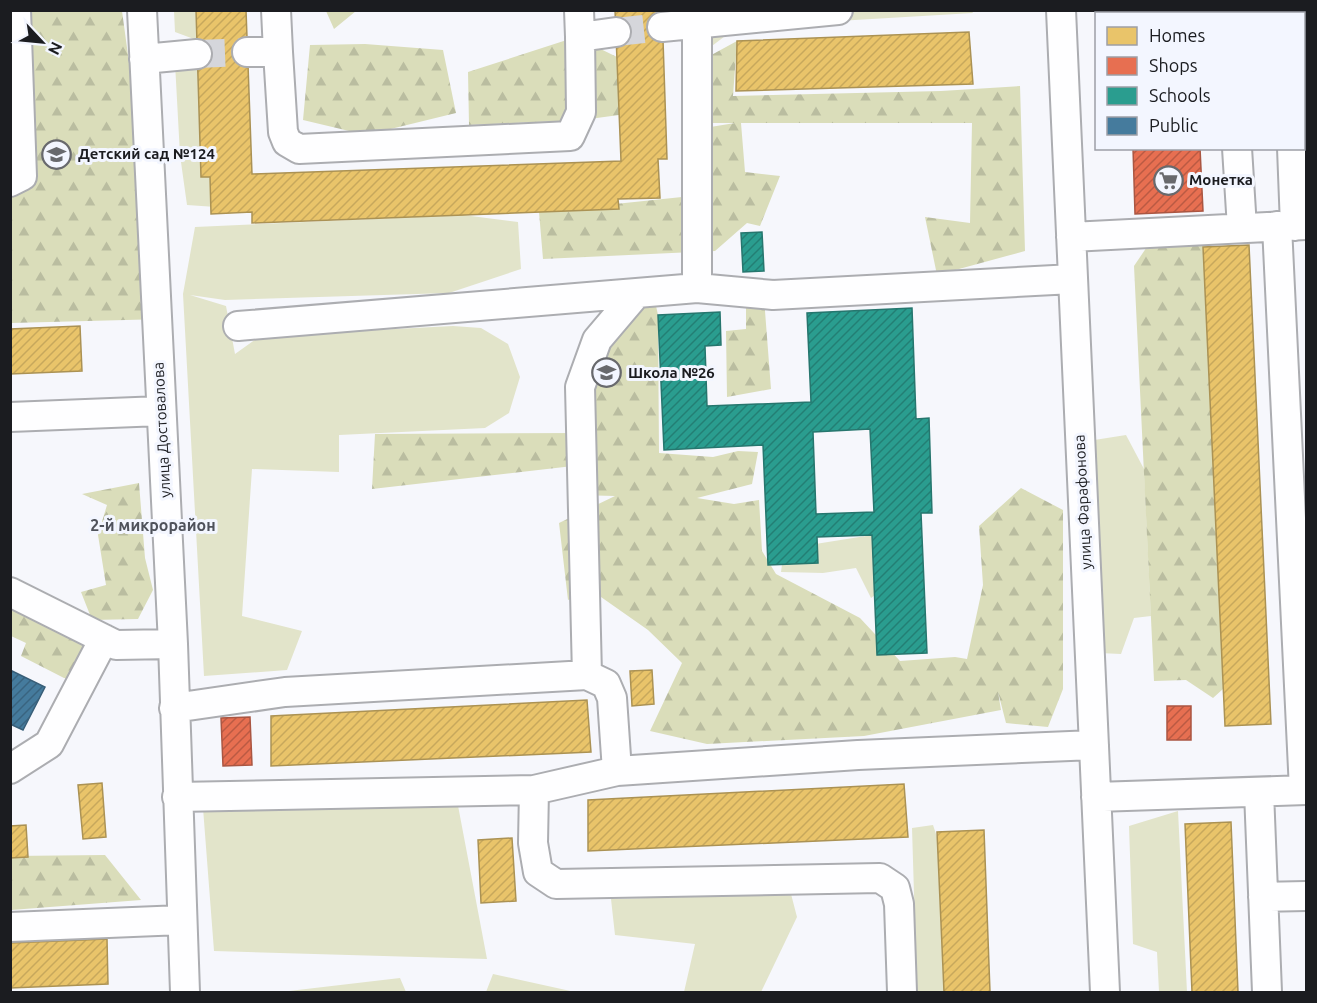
<svg xmlns="http://www.w3.org/2000/svg" width="1317" height="1003" font-family="Ubuntu,sans-serif">
  <defs>
    <pattern id="forest-firs" width="22" height="20" patternUnits="userSpaceOnUse" patternTransform="scale(1.5)"><rect width="22" height="20" fill="#daddba"/><path d="M5 1l3.5 6h-7zM16 11l3.5 6h-7z" fill="#babda0"/></pattern>
    <pattern id="homes-hatch" width="6" height="6" patternUnits="userSpaceOnUse" patternTransform="scale(1.5)"><rect width="6" height="6" fill="#e9c46a"/><path d="M-1 1l2-2M0 6l6-6M5 7l2-2" fill="none" stroke="#c7a85c"/></pattern>
    <pattern id="shops-hatch" width="6" height="6" patternUnits="userSpaceOnUse" patternTransform="scale(1.5)"><rect width="6" height="6" fill="#e76f51"/><path d="M-1 1l2-2M0 6l6-6M5 7l2-2" fill="none" stroke="#ba5a43"/></pattern>
    <pattern id="schools-hatch" width="6" height="6" patternUnits="userSpaceOnUse" patternTransform="scale(1.5)"><rect width="6" height="6" fill="#2a9d8f"/><path d="M-1 1l2-2M0 6l6-6M5 7l2-2" fill="none" stroke="#237f74"/></pattern>
    <pattern id="public-hatch" width="6" height="6" patternUnits="userSpaceOnUse" patternTransform="scale(1.5)"><rect width="6" height="6" fill="#457b9d"/><path d="M-1 1l2-2M0 6l6-6M5 7l2-2" fill="none" stroke="#396480"/></pattern>
  </defs>
  <rect width="100%" height="100%" fill="#f6f7fc"/>
  <path fill="#e2e4ca" d="M971 10 973 13 737 27 704 52 707 11Z
    M174 11H200L202 42 175 32Z
    M197 62 216 207 187 205 180 155 175 63Z
    M463 215 518 222 521 269 449 293 225 300 190 295 226 306 235 354 260 336 453 326 481 328 508 344 520 377 509 413 485 428 339 435V472L252 469 242 616 302 631 287 670 204 676 183 294 195 227Z
    M1126 435 1144 469 1151 616 1134 618 1121 654 1099 653 1088 441Z
    M872 535 875 595 871 598 856 568 823 573 781 572 784 549Z
    M456 795 487 959 214 951 203 808Z
    M1178 811 1187 992H1159L1157 952 1133 944 1129 826Z
    M933 825 937 837 944 992H917L912 828Z
    M791 894 797 917 761 992H684L695 944 615 935 611 899Z
    M493 974 575 992H486Z
    M400 978 406 992H289V991Z"/>
  <path fill="url(#forest-firs)" d="M10 11H122L164 319 11 323V195L35 184 26 56Z
    M326 11H356L334 29Z
    M576 37 617 57 619 115 582 120 469 125 468 72Z
    M737 41 733 96 941 91 1020 86 1025 251 937 275 925 217 970 223 972 123H741L745 172 780 176 760 226 747 223 715 251 543 259 539 212 682 197 698 129 735 123H707L704 59Z
    M365 44 443 50 456 113 366 135 303 120 310 45Z
    M1161 226 1211 231 1223 689 1213 698 1186 680 1154 681 1134 266Z
    M653 292 658 315 659 453 713 457 738 451 758 452 752 484 697 498 734 504 759 500 762 551 776 574 860 618 900 661 955 657 967 659 983 585 979 526 1021 488 1063 510V689L1048 727 1006 723 998 692 1001 710 864 736 707 744 650 731 682 663 648 630 591 590 568 600 559 523 615 496 576 495 573 466 372 489 375 434 582 433 584 363Z
    M764 298 771 389 727 397 726 331 746 329V299Z
    M139 483 145 558 153 590 138 619 92 620 81 592 106 585 98 535 107 505 82 494Z
    M11 601 110 648 81 680 64 678 21 656 26 643 11 636Z
    M105 855 141 900 11 910V856Z"/>
  <path fill="url(#homes-hatch)" stroke="#ab9254" stroke-width="1.5" d="M196 10H246L252 174 621 161 615 10H662L667 159H658L660 198 618 199 619 209 252 223V212L211 214 210 177H201Z
    M1149 10H1197V14H1150Z
    M969 32 973 84 736 91 737 41Z
    M1249 245 1271 724 1225 726 1203 247Z
    M80 326 82 371 10 374V329Z
    M652 670 654 704 632 706 630 671Z
    M587 700 591 752 271 766V716Z
    M102 783 106 837 83 839 78 785Z
    M904 784 908 837 588 851V800Z
    M1231 822 1238 992H1192L1185 824Z
    M26 825 28 857 10 858V826Z
    M984 830 990 992H944L937 832Z
    M512 838 516 901 481 903 478 840Z
    M107 939 108 984 10 988V943Z"/>
  <path fill="url(#shops-hatch)" stroke="#aa5642" stroke-width="1.5" d="M1133 148H1200L1203 211 1135 214Z
    M1167 706H1191V740H1167Z
    M250 717 252 765 223 766 221 718Z"/>
  <path fill="url(#schools-hatch)" stroke="#26766e" stroke-width="1.5" fill-rule="evenodd" d="M762 232 764 271 743 272 741 233Z
    M912 308 916 419 929 418 932 513H921L927 653 877 655 872 535 817 537 818 563 768 565 763 445 664 450 658 315 720 312 721 345 705 346 707 406 811 402 807 313ZM870 429 874 512 816 514 813 432Z"/>
  <path fill="url(#public-hatch)" stroke="#385e78" stroke-width="1.5" d="M10 670 45 687 23 730 10 724Z"/>
  <g fill="none" stroke-linecap="round" stroke-linejoin="round">
    <path stroke="#d5d6db" stroke-width="28" stroke-dasharray="28 14" stroke-linecap="butt" d="M616 32 662 27
      M197 54 247 52"/>
    <defs>
      <path id="minor" d="M142 10 173 644 185 992
        M276 10 278 52
        M579 10 580 37
        M697 10V288L773 295 1073 279
        M1061 10 1105 992
        M1235 10 1237 14
        M662 27 838 10
        M247 52H278L283 132 287 142 299 149 570 136 581 112 580 37 616 32
        M144 59 197 54
        M1237 148 1242 228
        M1292 148 1295 226
        M10 182 22 176 16 10
        M1277 226 1304 790
        M1071 237 1306 225
        M238 326 697 288
        M10 417 161 411
        M10 592 116 645 173 644
        M587 675 580 387 597 340 636 294
        M174 708 285 692 587 675 606 684 612 698 617 771
        M10 769 49 744 104 639
        M534 790 533 843 538 872 556 884 880 878 895 888 899 904 902 992
        M1259 792 1267 992
        M177 797 534 790 617 771 858 755 1094 745
        M1096 797 1306 790
        M1263 897 1306 896
        M10 927 182 920"/>
    </defs>
    <use href="#minor" stroke="#acadb1" stroke-width="32"/>
    <use href="#minor" stroke="#fefeff" stroke-width="28"/>
  </g>
  <defs>
    <symbol id="school-ring" viewBox="-11 -11 22 22"><circle r="9.5" fill="#f3f6ff" stroke="#68696d" stroke-width="1.5"/><path d="M0-5L7-2L0 1L-7-2ZM-4 1L0 2.5L4 1V4Q0 6-4 4Z" fill="#68696d"/></symbol>
    <symbol id="supermarket-ring" viewBox="-11 -11 22 22"><circle r="9.5" fill="#f3f6ff" stroke="#68696d" stroke-width="1.5"/><path d="M-6-5.5h2.5l.6 2H6L4.5 2H-2.5L-4.4-4H-6ZM-1.5 3.2a1.3 1.3 0 1 0 .1 0ZM3 3.2a1.3 1.3 0 1 0 .1 0Z" fill="#68696d"/></symbol>
  </defs>
  <g fill-rule="evenodd">
    <use href="#school-ring" x="40" y="138" width="33" height="33"/>
    <use href="#supermarket-ring" x="1152" y="164" width="33" height="33"/>
    <use href="#school-ring" x="590" y="356" width="33" height="33"/>
  </g>
  <g text-anchor="middle" stroke-width="6" stroke-linejoin="round" paint-order="stroke">
    <g font-size="15" font-weight="bold" fill="#1b1c20" stroke="#f3f6ff" text-anchor="start">
      <text x="78" y="159">Детский сад №124</text>
      <text x="1189" y="185">Монетка</text>
      <text x="628" y="378">Школа №26</text>
    </g>
    <g font-size="15" fill="#1b1c20" stroke="#f3f6ff">
      <text transform="translate(162 430) rotate(-93)" y="5">улица Достовалова</text>
      <text transform="translate(1083 502) rotate(-93)" y="5">улица Фарафонова</text>
    </g>
    <g font-size="16" font-weight="bold" fill="#4f525b" stroke="#f3f6ff">
      <text x="153" y="531">2-й микрорайон</text>
    </g>
  </g>
  <rect width="1317" height="1003" fill="none" stroke="#1b1c20" stroke-width="24"/>
  <rect x="1095" y="12" width="210" height="138" fill="#f3f6ff" stroke="#9d9fa6" stroke-width="1.5"/>
  <rect x="1107" y="27" width="30" height="18" fill="#e9c46a" stroke="#9d9fa6" stroke-width="1.5"/>
  <text x="1149" y="42" font-size="18" fill="#1b1c20">Homes</text>
  <rect x="1107" y="57" width="30" height="18" fill="#e76f51" stroke="#9d9fa6" stroke-width="1.5"/>
  <text x="1149" y="72" font-size="18" fill="#1b1c20">Shops</text>
  <rect x="1107" y="87" width="30" height="18" fill="#2a9d8f" stroke="#9d9fa6" stroke-width="1.5"/>
  <text x="1149" y="102" font-size="18" fill="#1b1c20">Schools</text>
  <rect x="1107" y="117" width="30" height="18" fill="#457b9d" stroke="#9d9fa6" stroke-width="1.5"/>
  <text x="1149" y="132" font-size="18" fill="#1b1c20">Public</text>
  <g transform="translate(42 42) rotate(116)" stroke="#f3f6ff" stroke-width="4.5" paint-order="stroke">
  <path d="M0-4.5L10 22L0 15L-10 22Z" fill="#1b1c20"/>
  <text y="-9" font-size="16" font-weight="bold" text-anchor="middle" fill="#1b1c20">N</text>
  </g>
</svg>
